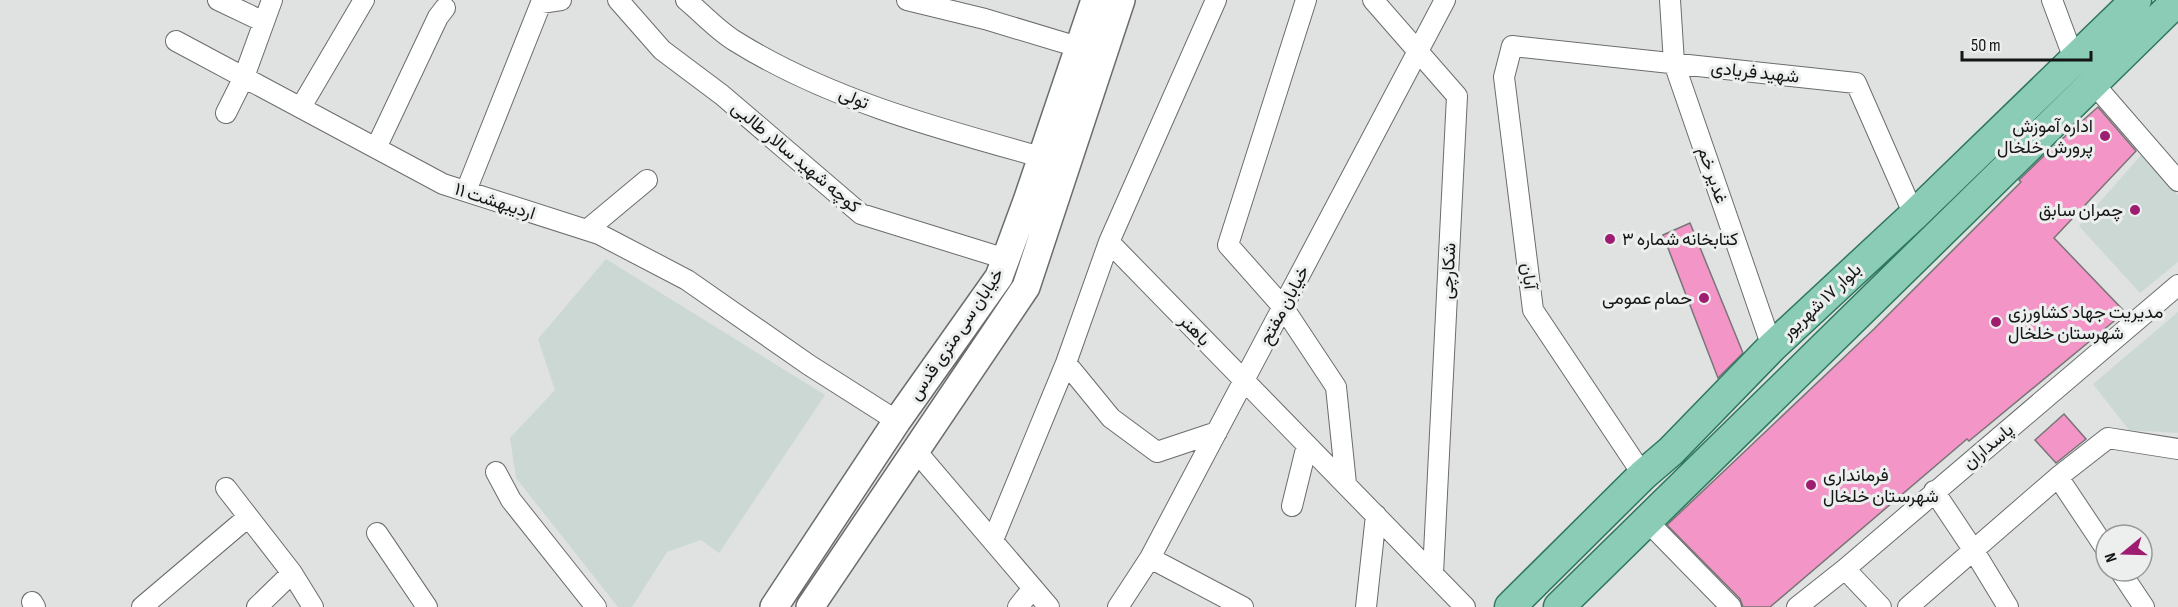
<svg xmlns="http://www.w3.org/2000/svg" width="2178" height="607" font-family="'Sofia Sans Condensed',Vazirmatn,sans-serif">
  <rect width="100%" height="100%" fill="#dfe2e0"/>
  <path fill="#ccd8d3" d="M2141 155 2178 195V262L2140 293 2079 226Z
    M606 259 825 395 719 553 701 540 667 552 632 607H618L516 478 510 438 555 390 538 339Z
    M2178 312V433L2129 430 2093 384Z"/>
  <path fill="#f495c8" stroke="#787576" stroke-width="1.5" d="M2098 107 2136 151 2054 238 2125 312 1969 441 1967 439 1770 607H1743L1740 599 1667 525 1874 329 2021 182 2019 180 2053 147Z
    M1690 223 1743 353 1718 378 1663 235Z
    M2064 414 2086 439 2056 463 2035 440Z"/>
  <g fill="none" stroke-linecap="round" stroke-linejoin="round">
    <defs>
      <path id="minor" d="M218 0 264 22
        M618 0 662 50 722 95 861 214 1006 259
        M686 0C702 13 717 30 735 41 828 99 936 128 1041 157
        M907 0 985 19 1078 47
        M1306 0 1228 245 1283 307 1336 387 1346 484
        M1373 0 1457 96 1433 573
        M1670 0 1674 63 1772 347
        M2052 0 2074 59
        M176 41 443 184 599 234 687 280 809 365 897 421
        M2093 83 2178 181
        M301 107 364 0
        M226 113 244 77 272 0
        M376 148 438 17 445 8
        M466 191 541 3 561 0
        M587 230 647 180
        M1109 242 1465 607
        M1066 363 1111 418 1157 452 1217 432
        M916 451 1049 607
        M496 472 511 500 596 607
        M1643 475 1533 310 1504 77 1512 46 1856 83 1914 215
        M2058 477 2106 549
        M226 488 292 573 313 607
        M1934 491 1974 551 2008 607
        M1292 506 1307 445
        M1647 521 1731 607
        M377 533 427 607
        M993 540 1066 363 1109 242 1216 0
        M1150 558 1243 607
        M1845 569 1881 607
        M2120 571 2144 607
        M32 602 35 607
        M142 607 248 517
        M257 607 292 573
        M1018 607 1033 588
        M1118 607 1150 558 1445 0
        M1366 607 1376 515
        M1797 607 1845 569 2178 285
        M1908 607 2058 477 2108 438 2178 449"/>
      <path id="secondary" d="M774 607 897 421 999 277 1027 201 1095 0
        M810 607 1026 287 1121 0"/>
      <path id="primary" d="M1510 607 1643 475 1671 451 1772 347 1914 215 2136 0
        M1559 607 2178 0"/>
    </defs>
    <use href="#minor" stroke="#6a6d6b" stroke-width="22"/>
    <use href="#secondary" stroke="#6a6d6b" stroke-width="30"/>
    <use href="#primary" stroke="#2e765e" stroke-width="33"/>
    <use href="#minor" stroke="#fff" stroke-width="20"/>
    <use href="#secondary" stroke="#fff" stroke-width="27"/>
    <use href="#primary" stroke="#8accb6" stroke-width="30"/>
  </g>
  <g fill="#9e1d70" stroke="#ecefee" stroke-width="2">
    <circle cx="2105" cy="136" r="6"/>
    <circle cx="2135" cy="210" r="6"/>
    <circle cx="1610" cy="239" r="6"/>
    <circle cx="1704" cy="298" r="6"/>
    <circle cx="1996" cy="322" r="6"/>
    <circle cx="1811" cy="485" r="6"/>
  </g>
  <g text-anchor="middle" stroke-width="6" stroke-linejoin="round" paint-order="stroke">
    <g font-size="18" fill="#141515" stroke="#ecefee">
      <text transform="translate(1755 72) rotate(6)" y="6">شهید فریادی</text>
      <text transform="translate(854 98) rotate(22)" y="6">تولی</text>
      <text transform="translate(796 157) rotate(40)" y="6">کوچه شهید سالار طالبی</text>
      <text transform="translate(1713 175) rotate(71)" y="6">غدیر خم</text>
      <text transform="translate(495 201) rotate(18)" y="6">۱۱ اردیبهشت</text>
      <text transform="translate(1448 271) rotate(-87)" y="6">شکارچی</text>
      <text transform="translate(1529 276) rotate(83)" y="6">آبان</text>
      <text transform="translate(1821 301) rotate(-43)" y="6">بلوار ١٧ شهریور</text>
      <text transform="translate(1284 305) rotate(-62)" y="6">خیابان مفتح</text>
      <text transform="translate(1195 330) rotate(46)" y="6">باهنر</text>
      <text transform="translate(956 334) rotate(-56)" y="6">خیابان سی متری قدس</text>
      <text transform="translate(1988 446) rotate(-40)" y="6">پاسداران</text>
    </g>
    <g font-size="18" fill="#141515" stroke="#ecefee" text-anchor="end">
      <text x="2093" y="132">اداره آموزش<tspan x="2093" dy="21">پرورش خلخال</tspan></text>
      <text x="2123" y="216">چمران سابق</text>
      <text x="1622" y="245" text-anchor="start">کتابخانه شماره ۳</text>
      <text x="1692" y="304">حمام عمومی</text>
      <text x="2008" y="318" text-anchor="start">مدیریت جهاد کشاورزی<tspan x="2008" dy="21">شهرستان خلخال</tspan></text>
      <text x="1823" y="481" text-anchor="start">فرمانداری<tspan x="1823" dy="21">شهرستان خلخال</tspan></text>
    </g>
  </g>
  <g transform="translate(2124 553) rotate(251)"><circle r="28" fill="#ecefee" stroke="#969897" stroke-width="1.5"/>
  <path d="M0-4.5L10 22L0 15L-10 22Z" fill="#9e1d70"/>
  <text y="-9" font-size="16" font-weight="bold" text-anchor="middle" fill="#141515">N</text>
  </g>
  <path d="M1962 51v9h129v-9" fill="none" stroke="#141515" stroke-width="3"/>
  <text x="1971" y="51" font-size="18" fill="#141515" stroke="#ecefee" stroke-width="4.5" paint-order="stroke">50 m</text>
</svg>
